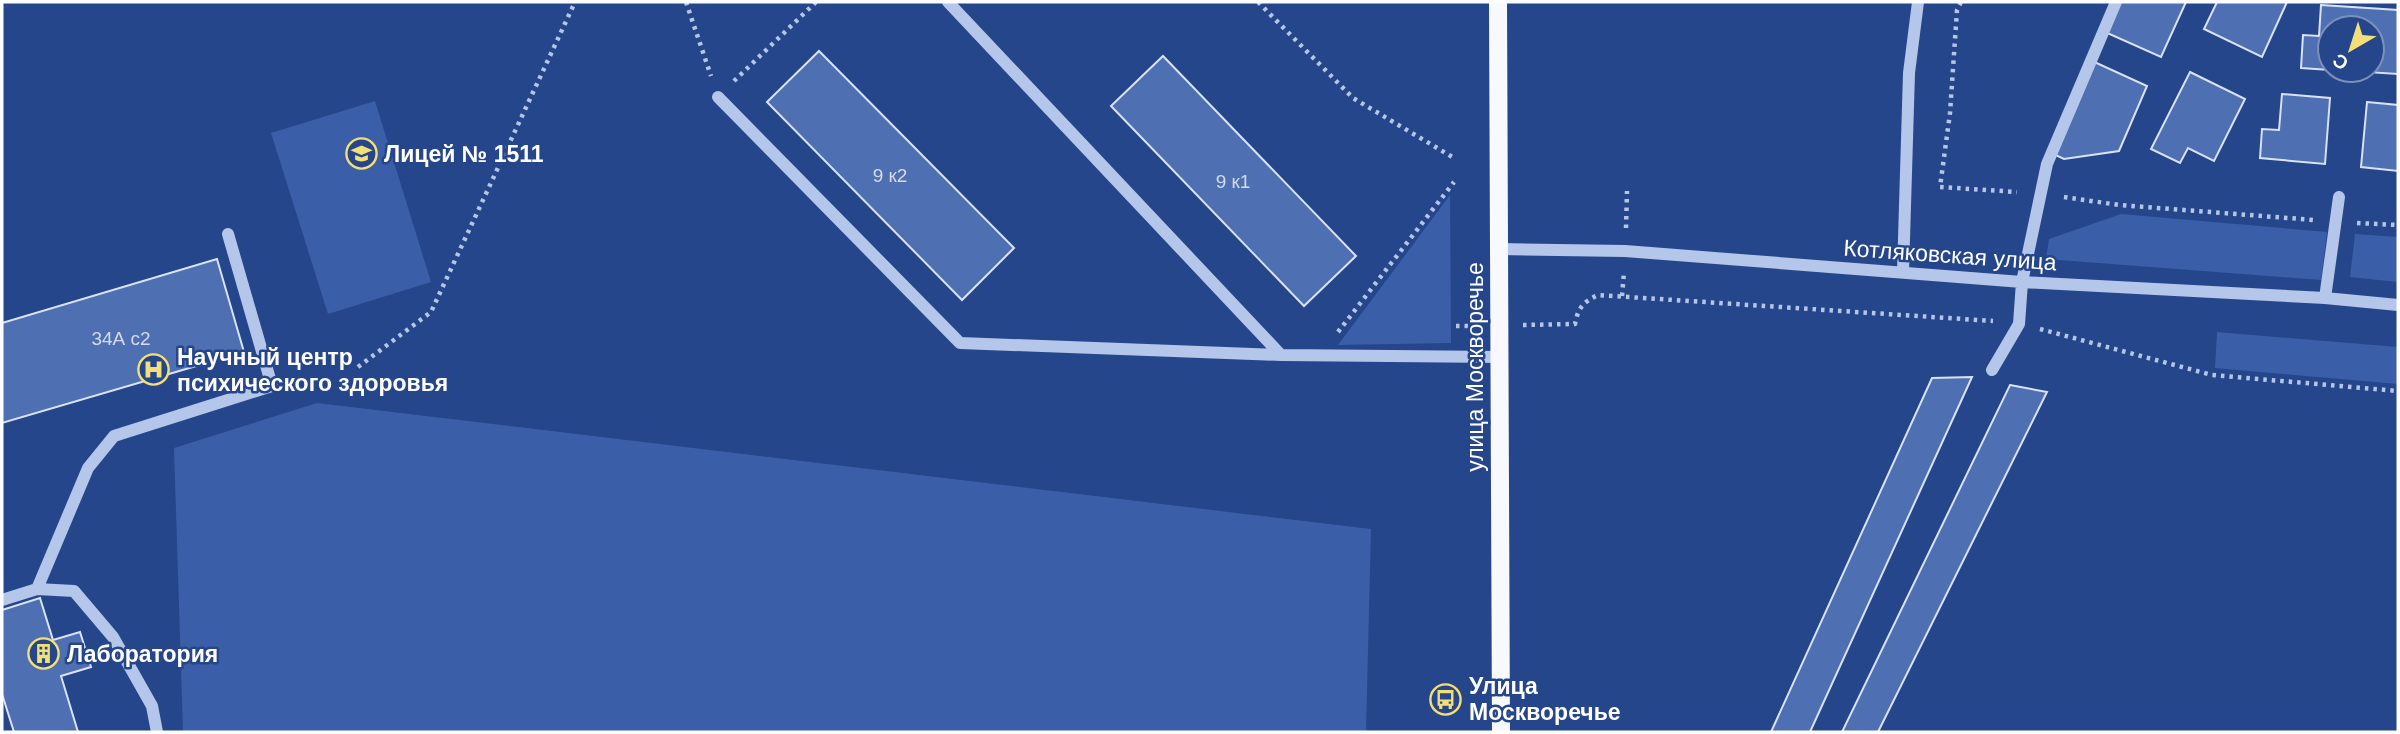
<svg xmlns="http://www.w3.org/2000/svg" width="2400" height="734" viewBox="0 0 2400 734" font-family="Helvetica,sans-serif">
	<rect width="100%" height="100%" fill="#26468b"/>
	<path fill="#3a5ea8" d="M375 101 431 282 328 314 271 133Z
		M1450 195 1451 343 1338 345Z
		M2121 214 2327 232 2321 280 2046 259 2049 239Z
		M2355 234 2398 237V282L2350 277Z
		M2217 332 2398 347V384L2215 368Z
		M317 403 1371 529 1366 732H183L174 448Z"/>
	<path fill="#4e6fb2" stroke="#d8e2f8" stroke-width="2" d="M2119 2H2186L2161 57 2105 32Z
		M2217 2H2287L2262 57 2204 29Z
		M2321 5 2398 10V74L2334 70H2372V28H2330V70L2301 68 2303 35 2319 36Z
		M819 51 1014 248 962 300 767 102Z
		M1163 56 1356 256 1304 306 1111 106Z
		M2090 60 2147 86 2119 151 2064 159 2049 152Z
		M2190 72 2245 99 2214 161 2188 148 2180 163 2151 149Z
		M2282 94 2330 98 2325 164 2260 158 2262 129 2279 130Z
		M2367 102 2398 105V171L2361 167Z
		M217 259 244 352 2 423V323Z
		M1972 377 1810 732H1771L1932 378Z
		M2010 385 2047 392 1878 732H1842Z
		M40 598 53 640 80 632 91 667 61 676 78 732H14L2 694V610Z"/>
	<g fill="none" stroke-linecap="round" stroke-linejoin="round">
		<path stroke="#b4c6ea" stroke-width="4.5" stroke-dasharray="3.5 5" stroke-linecap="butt" d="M686 2 711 76
			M1258 2 1353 98 1454 158
			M1961 2 1957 10 1950 113 1940 187 2017 192
			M734 81 816 2
			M2064 197 2119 205 2314 220
			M2357 223 2398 225
			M1626 228 1627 191
			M1622 296 1624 272
			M1523 325 1575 324C1578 308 1583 302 1598 295L1993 321
			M1456 326H1476
			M2040 329 2212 375 2398 391
			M1338 332 1454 182
			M358 367 431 312 575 2"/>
		<path stroke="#b4c6ea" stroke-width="12" d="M948 2 1281 355 1499 357
			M718 97 960 343 1281 355
			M1499 249 1625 251 2022 282 2325 298 2398 305
			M1903 272 1909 73 1918 2
			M2325 298 2339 197
			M1992 370 2019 324 2022 282 2047 164 2116 2
			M37 589 88 468 114 436 272 386 228 234
			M2 600 37 589 74 591 113 637 152 706 157 732"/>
		<path stroke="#f7f9fe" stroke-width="18" d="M1498 2 1501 732"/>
	</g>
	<defs>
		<symbol id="school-ring" viewBox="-11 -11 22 22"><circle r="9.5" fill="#26468b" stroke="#f3df78" stroke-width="1.5"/><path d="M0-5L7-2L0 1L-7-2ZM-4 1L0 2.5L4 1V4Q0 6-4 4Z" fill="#f3df78"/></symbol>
		<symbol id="hospital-ring" viewBox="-11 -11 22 22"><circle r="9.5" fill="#26468b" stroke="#f3df78" stroke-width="1.5"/><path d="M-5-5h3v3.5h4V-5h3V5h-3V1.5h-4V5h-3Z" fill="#f3df78"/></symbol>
		<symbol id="building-ring" viewBox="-11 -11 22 22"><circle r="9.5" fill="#26468b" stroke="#f3df78" stroke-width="1.5"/><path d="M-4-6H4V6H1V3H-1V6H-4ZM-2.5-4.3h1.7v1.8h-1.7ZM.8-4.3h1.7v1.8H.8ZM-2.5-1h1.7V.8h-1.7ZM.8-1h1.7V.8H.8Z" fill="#f3df78"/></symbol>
		<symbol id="bus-ring" viewBox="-11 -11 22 22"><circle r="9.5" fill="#26468b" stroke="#f3df78" stroke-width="1.5"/><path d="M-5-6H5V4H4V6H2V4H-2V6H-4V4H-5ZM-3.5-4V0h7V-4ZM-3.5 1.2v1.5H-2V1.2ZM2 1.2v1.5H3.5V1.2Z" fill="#f3df78"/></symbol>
	</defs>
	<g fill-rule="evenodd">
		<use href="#school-ring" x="344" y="136" width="35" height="35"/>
		<use href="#hospital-ring" x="136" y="352" width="35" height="35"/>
		<use href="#building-ring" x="26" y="636" width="35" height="35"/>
		<use href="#bus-ring" x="1428" y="682" width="35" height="35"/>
	</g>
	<g text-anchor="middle" stroke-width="5" stroke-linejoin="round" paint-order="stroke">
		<g font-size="19" fill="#d3dbec">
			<text x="890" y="182">9 к2</text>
			<text x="1233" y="188">9 к1</text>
			<text x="121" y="345">34А с2</text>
		</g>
		<g font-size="23" font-weight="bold" fill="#fff" stroke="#26468b" text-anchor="start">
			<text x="384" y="162">Лицей № 1511</text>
			<text x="177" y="365">Научный центр<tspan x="177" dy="26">психического здоровья</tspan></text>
			<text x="67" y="662">Лаборатория</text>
			<text x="1469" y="694">Улица<tspan x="1469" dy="26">Москворечье</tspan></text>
		</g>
		<g font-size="23" fill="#fff" stroke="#26468b">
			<text transform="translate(1950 255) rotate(4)" y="8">Котляковская улица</text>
			<text transform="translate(1475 367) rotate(-90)" y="8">улица Москворечье</text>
		</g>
	</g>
	<rect width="2400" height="734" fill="none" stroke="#ffffff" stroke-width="7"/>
	<g transform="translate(2351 49) rotate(219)"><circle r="33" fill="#26468b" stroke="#7d90b9" stroke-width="2"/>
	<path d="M0-5L12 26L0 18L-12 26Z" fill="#f3df78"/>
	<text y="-10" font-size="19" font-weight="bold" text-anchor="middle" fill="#ffffff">С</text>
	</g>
</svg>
